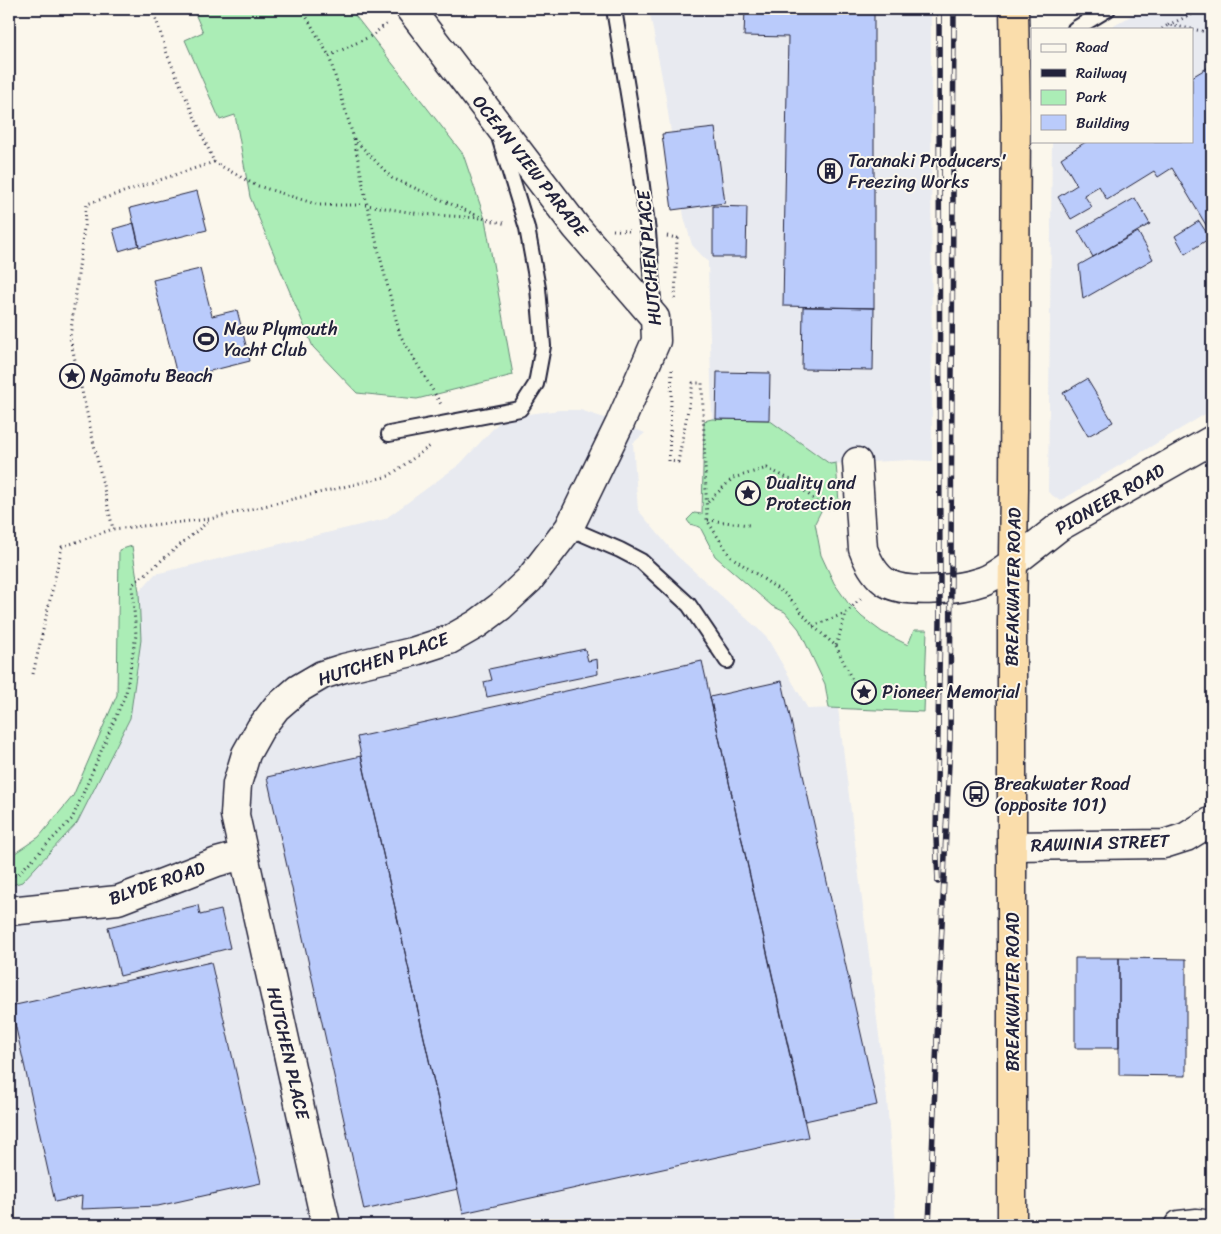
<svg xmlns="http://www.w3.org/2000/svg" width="1221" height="1234" viewBox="0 0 1221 1234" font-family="Sriracha,sans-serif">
	<rect width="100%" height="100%" fill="#fbf7ec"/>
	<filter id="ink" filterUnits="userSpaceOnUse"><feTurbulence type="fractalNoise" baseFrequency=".02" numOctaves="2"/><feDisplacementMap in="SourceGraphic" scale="10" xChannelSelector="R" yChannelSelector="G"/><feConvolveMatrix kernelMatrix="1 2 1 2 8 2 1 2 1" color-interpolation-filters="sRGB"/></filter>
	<g filter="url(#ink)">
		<path fill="#e8eaf0" d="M649 9H931L932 461 910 460 831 464 769 420 712 419 708 262 692 245 684 217 665 93Z
			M1142 9H1212V410L1060 501 1048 492 1052 141H1192V29H1109Z
			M560 410H580L620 423 645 433 633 443 638 510 676 555 766 636 808 709 838 708 887 1099 896 1225H9V886L22 882 77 823 130 718 141 640 139 592 155 574 385 519 460 464 504 417Z"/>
		<path fill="#abedb6" stroke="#668878" d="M193 9H350L463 154 485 219 513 375 417 399 357 393 313 347 250 197 235 115 220 120 185 40 203 32Z
			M712 419 769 420 830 464 836 463 839 503 823 507 815 523 821 555 834 583 848 603 862 617 882 632 908 645 914 630H927L924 712 829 708 825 684 799 629 785 612 772 606 715 556 700 527 690 524 687 520 694 513 702 514 704 421Z
			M132 546 139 592 141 640 130 718 77 823 22 882 9 886V857L39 837 73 796 117 695 119 550Z"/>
		<path fill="#bacbfb" stroke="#22223b" d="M745 9H874V308L783 306 788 37 744 36Z
			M1212 65V235L1172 168 1158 177 1154 171 1107 200 1099 186 1084 195 1092 207 1071 219 1058 197 1077 185 1061 158 1087 141H1192V77Z
			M715 128 725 203 672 210 662 134Z
			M197 191 207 230 139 247 130 208Z
			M1135 198 1150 224 1093 257 1078 231Z
			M713 206 747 207 746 257H713Z
			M1199 221 1210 238 1185 254 1175 236Z
			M134 223 139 245 119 251 113 229Z
			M1138 232 1153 259 1083 299 1079 265Z
			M200 269 212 316 237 310 250 361 178 379 153 280Z
			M803 307 874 308 873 370 802 369Z
			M717 372 770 373 769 420 716 419Z
			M1087 379 1113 422 1088 436 1063 393Z
			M585 649 588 661 597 659 598 674 487 697 484 682 492 680 489 669Z
			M702 661 808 1137 463 1213 357 737Z
			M782 681 877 1105 805 1121 710 697Z
			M361 756 458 1189 364 1210 267 777Z
			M198 905 200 915 221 910 230 948 120 976 108 927Z
			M1075 958H1119V1048H1075Z
			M1119 958 1186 959V1076L1119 1075Z
			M211 962 261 1183 158 1206 81 1209 82 1196 55 1202 11 1006Z"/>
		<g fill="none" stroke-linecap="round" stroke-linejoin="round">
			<defs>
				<path id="lane" d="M614 9 637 148 648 232 654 313
					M1075 29 1108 9
					M389 434 520 409 536 384 543 346 538 288 527 228 500 140
					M569 528 620 550 641 561 689 605 727 661"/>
				<path id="street" d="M857 462 863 549C868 562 875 576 887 583 908 595 960 589 983 581 994 577 1003 569 1013 563
					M1012 846 1164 844 1186 837 1212 821
					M9 911 118 900 217 862 243 855
					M326 1225 235 815 237 784 246 754 260 729 276 708 298 689 322 675 344 668 412 652 449 640 477 624 501 606 529 580 569 528 620 423 656 341 655 318 576 227 410 9"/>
				<path id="secondary" d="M1013 563 1059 527 1212 440
					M1179 1225 1197 1223 1212 1225"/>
				<path id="highway" d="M1012 1225V624L1014 489 1016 115 1014 9"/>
			</defs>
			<use href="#lane" stroke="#22223b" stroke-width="18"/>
			<use href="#street" stroke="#22223b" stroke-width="31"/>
			<use href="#secondary" stroke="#22223b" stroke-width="31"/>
			<use href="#highway" stroke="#22223b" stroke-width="31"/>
			<path stroke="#22223b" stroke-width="3" stroke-dasharray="1 4" stroke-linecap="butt" d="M153 9 167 54 214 162 255 185 319 205H367L420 214 481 218
				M302 9 329 56 354 139 392 178 485 219 507 224
				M1168 25 1204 9
				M1162 29 1168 25 1192 29
				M1192 29 1212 33
				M329 56 371 36 389 22
				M354 139 367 205 400 335 442 406
				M214 162 87 204 70 338 113 529 210 519 389 476 430 446
				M613 230 629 231
				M667 236 677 238 675 302
				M672 370 669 461 678 462 693 383H702L707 520 730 556 788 596 813 626 836 646 846 613
				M708 502 733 478 767 468 795 482 824 509 836 508
				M708 520 749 525
				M813 626 846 613 863 596
				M836 646 856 688
				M33 674 62 547 113 529
				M9 877 18 874 72 819 126 693 136 635 132 585 210 520"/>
			<use href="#lane" stroke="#fbf7ec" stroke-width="14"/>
			<use href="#street" stroke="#fbf7ec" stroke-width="28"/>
			<use href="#secondary" stroke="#fbf7ec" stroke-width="28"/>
			<use href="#highway" stroke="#faddab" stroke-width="28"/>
			<defs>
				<path id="rail" d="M938 882 936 837 940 622 939 9
					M929 1225 950 739 954 9"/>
			</defs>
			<use href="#rail" stroke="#22223b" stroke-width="5.5"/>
			<use href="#rail" stroke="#fbf7ec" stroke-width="4" stroke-dasharray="11" stroke-linecap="butt"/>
		</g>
	</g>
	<defs>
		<symbol id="building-ring" viewBox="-11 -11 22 22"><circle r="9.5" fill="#fbf7ec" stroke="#22223b" stroke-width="1.5"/><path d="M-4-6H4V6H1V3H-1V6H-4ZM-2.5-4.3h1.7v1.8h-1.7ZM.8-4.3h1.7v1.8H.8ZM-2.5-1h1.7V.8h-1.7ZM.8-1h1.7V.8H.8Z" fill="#22223b"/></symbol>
		<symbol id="stadium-ring" viewBox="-11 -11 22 22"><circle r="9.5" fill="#fbf7ec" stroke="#22223b" stroke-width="1.5"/><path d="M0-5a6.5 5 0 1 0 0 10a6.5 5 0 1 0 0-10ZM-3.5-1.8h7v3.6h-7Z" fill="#22223b"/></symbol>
		<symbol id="sight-ring" viewBox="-11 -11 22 22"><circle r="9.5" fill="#fbf7ec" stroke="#22223b" stroke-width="1.5"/><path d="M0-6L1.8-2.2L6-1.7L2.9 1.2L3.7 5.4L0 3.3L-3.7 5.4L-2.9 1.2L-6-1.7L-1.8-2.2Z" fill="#22223b"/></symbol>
		<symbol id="bus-ring" viewBox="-11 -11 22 22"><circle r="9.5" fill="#fbf7ec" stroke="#22223b" stroke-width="1.5"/><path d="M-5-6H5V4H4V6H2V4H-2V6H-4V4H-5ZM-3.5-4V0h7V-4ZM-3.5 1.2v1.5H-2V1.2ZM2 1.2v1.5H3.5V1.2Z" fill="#22223b"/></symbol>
	</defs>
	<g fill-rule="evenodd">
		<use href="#building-ring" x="816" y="157" width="28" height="28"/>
		<use href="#stadium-ring" x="192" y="325" width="28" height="28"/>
		<use href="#sight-ring" x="58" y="362" width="28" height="28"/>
		<use href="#sight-ring" x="734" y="479" width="28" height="28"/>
		<use href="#sight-ring" x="850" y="678" width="28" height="28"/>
		<use href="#bus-ring" x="962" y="780" width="28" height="28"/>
	</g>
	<g text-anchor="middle" stroke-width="4" stroke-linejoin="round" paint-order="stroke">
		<g font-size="18" fill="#22223b" stroke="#fbf7ec" text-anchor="start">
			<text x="848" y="167">Taranaki Producers'<tspan x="848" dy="21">Freezing Works</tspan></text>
			<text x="224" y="335">New Plymouth<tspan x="224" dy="21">Yacht Club</tspan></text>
			<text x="90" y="382">Ngāmotu Beach</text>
			<text x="766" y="489">Duality and<tspan x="766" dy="21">Protection</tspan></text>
			<text x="882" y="698">Pioneer Memorial</text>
			<text x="994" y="790">Breakwater Road<tspan x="994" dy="21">(opposite 101)</tspan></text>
		</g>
		<g font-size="18" fill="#22223b" stroke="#fbf7ec">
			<text transform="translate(530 166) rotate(52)" y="6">OCEAN VIEW PARADE</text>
			<text transform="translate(649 258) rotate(-95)" y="6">HUTCHEN PLACE</text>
			<text transform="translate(1110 499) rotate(-30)" y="6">PIONEER ROAD</text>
			<text transform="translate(1013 587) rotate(-89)" y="6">BREAKWATER ROAD</text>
			<text transform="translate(383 659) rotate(-18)" y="6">HUTCHEN PLACE</text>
			<text transform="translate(1100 843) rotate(-2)" y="6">RAWINIA STREET</text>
			<text transform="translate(157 883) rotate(-19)" y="6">BLYDE ROAD</text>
			<text transform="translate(1013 992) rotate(-90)" y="6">BREAKWATER ROAD</text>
			<text transform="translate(288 1053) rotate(77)" y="6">HUTCHEN PLACE</text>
		</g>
	</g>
	<rect width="1221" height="1234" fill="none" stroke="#fbf7ec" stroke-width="30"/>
	<rect x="15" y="15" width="1191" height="1204" fill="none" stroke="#22223b" stroke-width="2" filter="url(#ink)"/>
	<rect x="1031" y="28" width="162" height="115" fill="#fbf7ec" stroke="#a4a2a5"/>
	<rect x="1041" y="44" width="25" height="8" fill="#fbf7ec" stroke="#a4a2a5"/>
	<text x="1076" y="52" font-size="15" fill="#22223b">Road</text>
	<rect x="1041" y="69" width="25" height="8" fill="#22223b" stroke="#a4a2a5"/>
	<text x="1076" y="78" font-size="15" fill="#22223b">Railway</text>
	<rect x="1041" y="90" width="25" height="15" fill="#abedb6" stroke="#a4a2a5"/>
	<text x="1076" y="102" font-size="15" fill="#22223b">Park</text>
	<rect x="1041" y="115" width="25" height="15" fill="#bacbfb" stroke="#a4a2a5"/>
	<text x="1076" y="128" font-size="15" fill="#22223b">Building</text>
</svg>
